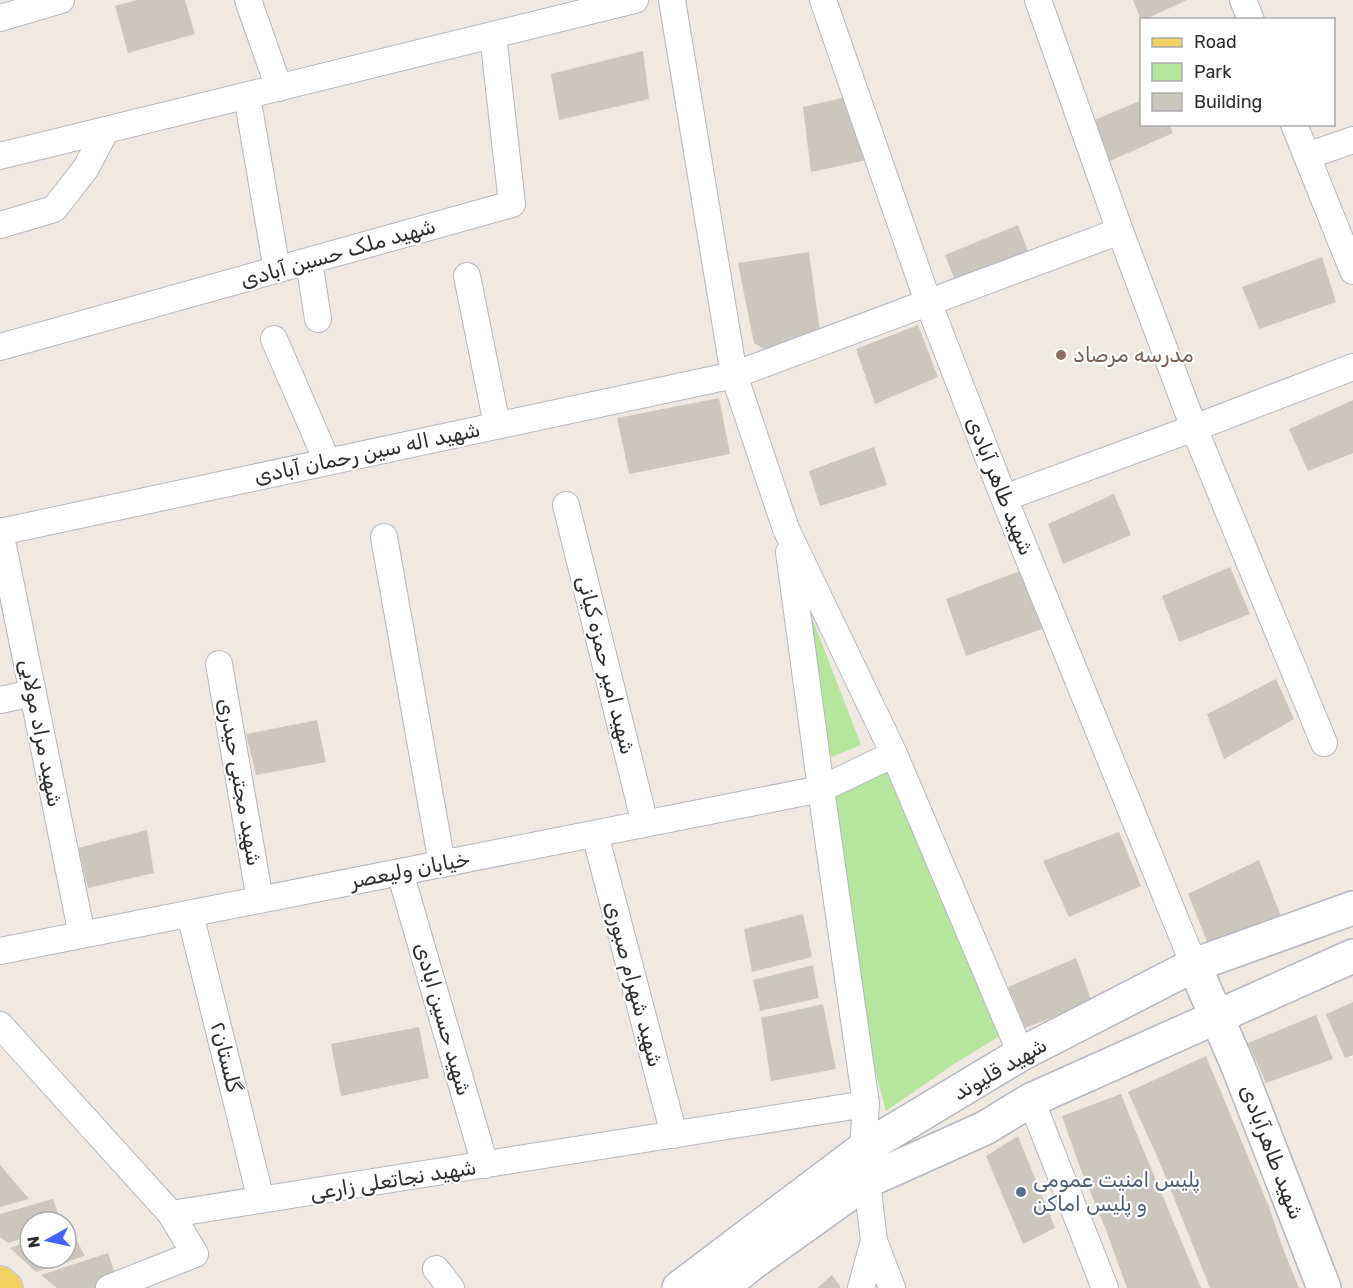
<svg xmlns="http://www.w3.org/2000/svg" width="1353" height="1288" viewBox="0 0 1353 1288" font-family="Rubik,Vazirmatn,sans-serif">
	<rect width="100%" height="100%" fill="#efe9e1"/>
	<path fill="#b6e59e" d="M804 597 861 745 831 757Z
		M891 767 1003 1034 954 1064 886 1111 870 1051 833 796Z"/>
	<path fill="#cbc7bf" d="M137 0H185L195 34 128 53 115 6Z
		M1133 0H1187L1144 20H1141Z
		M643 51 649 99 559 120 551 74Z
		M846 97 867 160 811 172 803 107Z
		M1142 100V124H1169L1173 133 1108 162 1092 121Z
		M1018 225 1035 269 961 295 945 255Z
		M809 252 820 332 769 352 754 343 738 263Z
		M1322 257 1336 302 1259 329 1242 287Z
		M918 325 938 377 875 404 856 349Z
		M719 398 730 454 629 474 617 418Z
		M1353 400V453L1308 471 1289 429Z
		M874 447 887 485 820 506 809 471Z
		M1114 494 1131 535 1063 564 1048 524Z
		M1230 567 1250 614 1179 642 1162 596Z
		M1020 571 1042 629 966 656 946 599Z
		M1276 679 1294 719 1224 759 1207 714Z
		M317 720 326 762 256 775 246 734Z
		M147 830 154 873 88 888 78 848Z
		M1119 832 1141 886 1069 917 1043 861Z
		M1259 860 1284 924 1212 954 1188 894Z
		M803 914 812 957 752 972 744 929Z
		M1076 958 1092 1002 1025 1028 1008 987Z
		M813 965 819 998 760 1011 753 980Z
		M1353 1002V1055L1345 1058 1326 1014Z
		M823 1004 836 1069 771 1081 761 1018Z
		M1316 1015 1333 1059 1266 1083 1248 1043Z
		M419 1027 429 1078 341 1096 331 1044Z
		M1206 1056 1269 1207 1282 1246 1299 1288H1210L1160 1163 1128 1092Z
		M1121 1094 1138 1137 1201 1288H1127L1106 1230 1078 1162 1062 1116Z
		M1018 1136 1055 1228 1023 1244 986 1156Z
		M0 1165 29 1199 0 1207Z
		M53 1199 60 1219 45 1222H30V1225L28 1226 30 1230V1236L8 1243 0 1237V1214Z
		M70 1227 85 1256 36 1272 10 1248 30 1241V1258H66V1229Z
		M108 1253 117 1279 94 1288H57L41 1275Z
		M832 1275 840 1286V1288H817Z"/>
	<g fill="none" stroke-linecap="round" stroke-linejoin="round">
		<defs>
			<path id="minor" d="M248 0 279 88
				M672 0 734 375 786 529 894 754 1021 1054
				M823 0 928 302 1004 498 1194 965
				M1038 0 1120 231 1194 428 1324 743
				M1243 0 1251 20
				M0 18 61 0
				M247 96 277 270
				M1294 124 1353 271
				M0 156 635 0
				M1307 156 1353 140
				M0 225 54 209 86 168 106 130
				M309 261 318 319
				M467 276 497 425
				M274 339 327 461
				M0 347 512 204 493 35
				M1004 498 1194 428 1353 367
				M566 505 645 824
				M0 531 82 935
				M0 532 734 375 1120 231
				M384 537 442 864
				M789 552 821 789 866 1104 863 1149 874 1241 861 1288
				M219 664 260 900
				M0 700 33 693
				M595 834 674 1135
				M400 872 485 1165
				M190 914 261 1200
				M0 951 821 789 894 754
				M0 1025 171 1214 195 1254 109 1288
				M1031 1100 1105 1288
				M171 1214 866 1104
				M874 1241 892 1288
				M436 1269 451 1288"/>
			<path id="tertiary" d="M1194 965 1238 1066 1324 1288"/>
			<path id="secondary" d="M679 1288 863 1149 1021 1054 1194 965 1353 908
				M722 1288 751 1264 867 1181 985 1128 1031 1100 1353 956"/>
			<path id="primary" d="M0 1283 6 1288"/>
		</defs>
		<use href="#minor" stroke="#b4b7c1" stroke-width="28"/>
		<use href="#tertiary" stroke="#b4b7c1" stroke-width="36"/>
		<use href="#secondary" stroke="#b4b7c1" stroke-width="36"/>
		<use href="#primary" stroke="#c9c9c9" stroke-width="36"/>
		<use href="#minor" stroke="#fff" stroke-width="26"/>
		<use href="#tertiary" stroke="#fff" stroke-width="33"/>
		<use href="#secondary" stroke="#fff" stroke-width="33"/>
		<use href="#primary" stroke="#f2d163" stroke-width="33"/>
	</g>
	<circle fill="#8d6e63" stroke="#fff" stroke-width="2" cx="1061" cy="355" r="6"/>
	<circle fill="#5c6f8a" stroke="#fff" stroke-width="2" cx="1021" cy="1192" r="6"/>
	<g text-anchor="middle" stroke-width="4.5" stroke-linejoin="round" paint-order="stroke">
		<g font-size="21" fill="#2e2e2e" stroke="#fff">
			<text transform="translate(338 253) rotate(-16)" y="7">شهید ملک حسین آبادی</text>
			<text transform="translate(367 453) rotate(-12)" y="7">شهید اله سین رحمان آبادی</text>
			<text transform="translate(1000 486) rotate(68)" y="7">شهید طاهر آبادی</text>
			<text transform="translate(606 665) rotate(76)" y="7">شهید امیر حمزه کیانی</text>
			<text transform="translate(41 733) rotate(79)" y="7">شهید مراد مولایی</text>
			<text transform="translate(240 782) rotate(80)" y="7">شهید مجتبی حیدری</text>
			<text transform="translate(410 870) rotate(-11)" y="7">خیابان ولیعصر</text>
			<text transform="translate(634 984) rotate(75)" y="7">شهید شهرام صبوری</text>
			<text transform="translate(443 1019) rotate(74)" y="7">شهید حسین ابادی</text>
			<text transform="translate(226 1057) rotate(76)" y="7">گلستان۲</text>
			<text transform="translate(1000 1069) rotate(-30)" y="7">شهید قلیوند</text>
			<text transform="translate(1272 1152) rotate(69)" y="7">شهید طاهرآبادی</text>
			<text transform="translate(393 1180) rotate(-9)" y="7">شهید نجاتعلی زارعی</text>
		</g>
		<g font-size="21" fill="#785e54" stroke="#fff" text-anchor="start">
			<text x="1073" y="362">مدرسه مرصاد</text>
		</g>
		<g font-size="21" fill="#4e5e75" stroke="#fff" text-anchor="start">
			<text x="1033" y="1187">پلیس امنیت عمومی<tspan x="1033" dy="24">و پلیس اماکن</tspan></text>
		</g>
	</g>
	<rect x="1140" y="18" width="195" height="108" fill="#ffffff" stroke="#ababab" stroke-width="1.5"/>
	<rect x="1152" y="38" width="30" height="9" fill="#f2d163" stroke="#ababab" stroke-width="1.5"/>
	<text x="1194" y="48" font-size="18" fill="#2e2e2e">Road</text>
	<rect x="1152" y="63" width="30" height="18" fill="#b6e59e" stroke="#ababab" stroke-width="1.5"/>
	<text x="1194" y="78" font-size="18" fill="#2e2e2e">Park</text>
	<rect x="1152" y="93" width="30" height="18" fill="#cbc7bf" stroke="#ababab" stroke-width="1.5"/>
	<text x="1194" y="108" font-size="18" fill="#2e2e2e">Building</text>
	<g transform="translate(48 1240) rotate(262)"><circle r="28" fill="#ffffff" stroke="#ababab" stroke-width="1.5"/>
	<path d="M0-4.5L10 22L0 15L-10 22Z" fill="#4264fb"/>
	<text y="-9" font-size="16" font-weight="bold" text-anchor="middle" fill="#2e2e2e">N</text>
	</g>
</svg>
